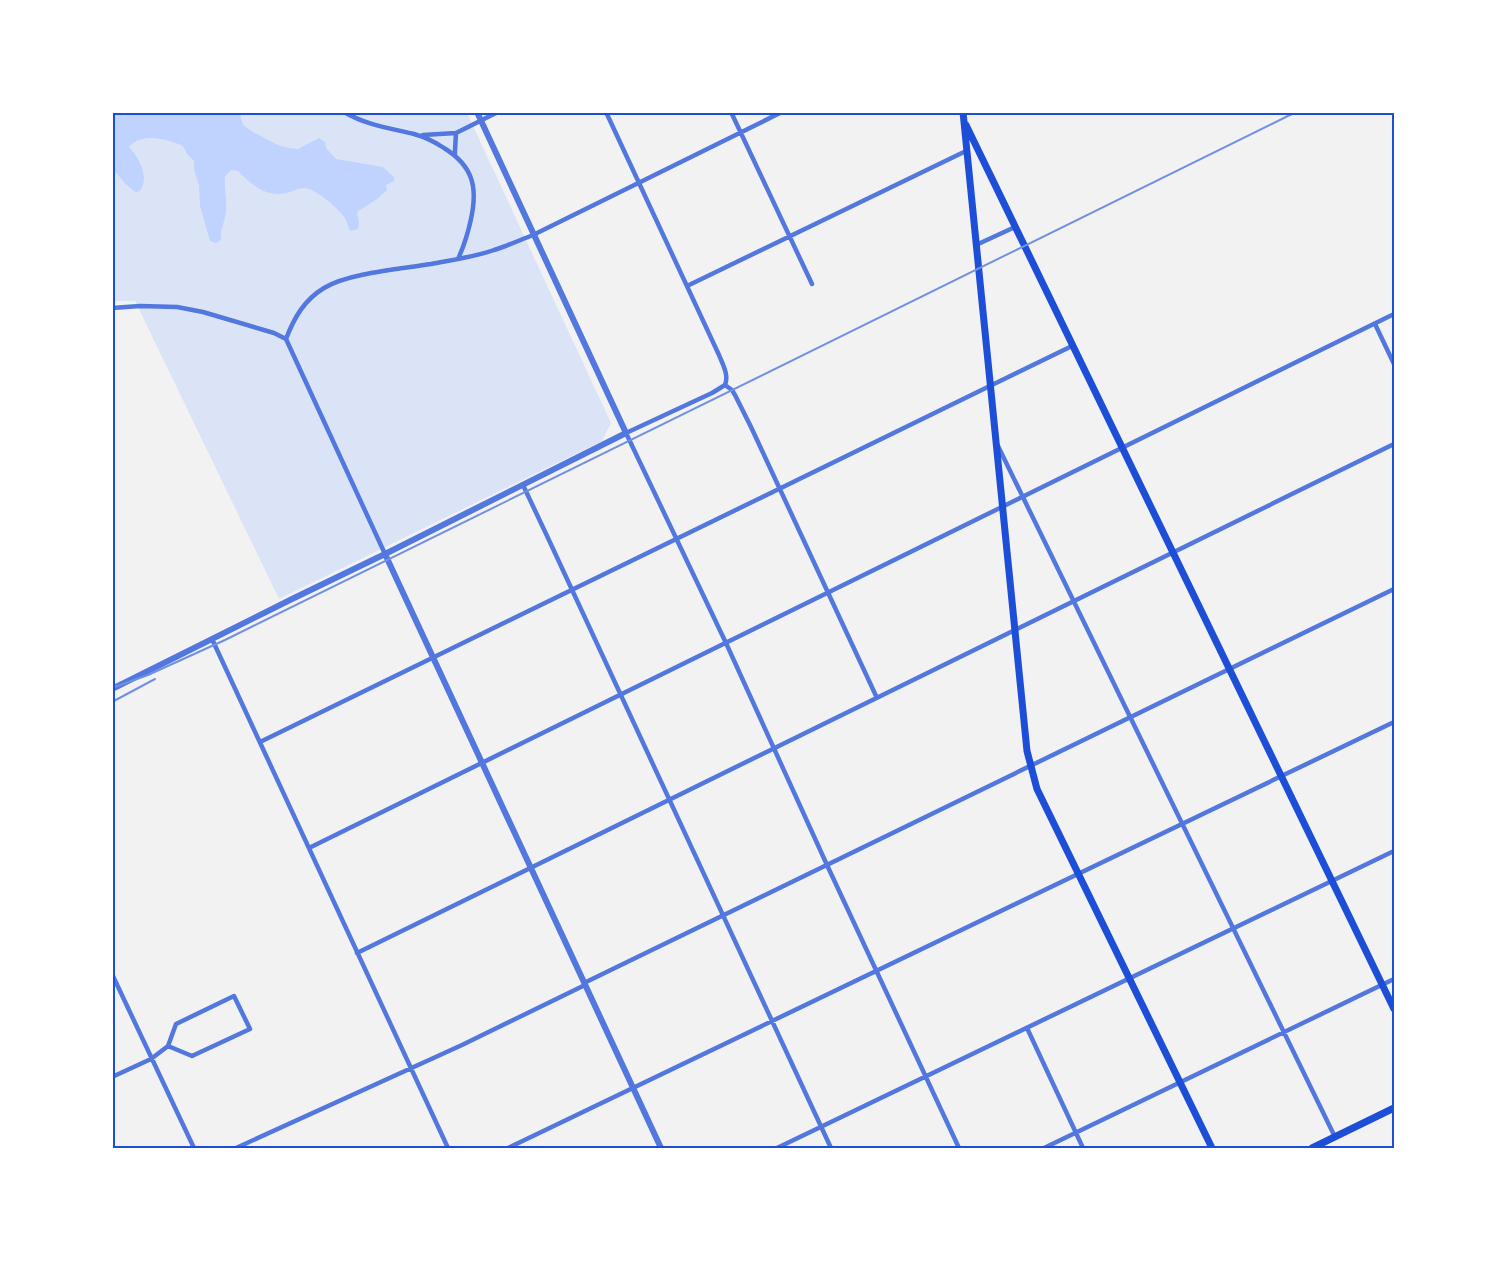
<svg xmlns="http://www.w3.org/2000/svg" width="1507" height="1261" viewBox="0 0 1507 1261" font-family="Figtree,sans-serif">
	<rect width="100%" height="100%" fill="#f2f2f2"/>
	<path fill="#dbe4f7" d="M112 113H467L611 423 602 441 279 599 135 301H113Z"/>
	<path fill="#bfd3fe" d="M239 112 243 125 253 132 278 145 289 148 298 149 319 138 325 142 326 148 336 159 383 167 394 177V181L386 185 387 190 377 199 357 212 359 223 358 229 350 231C348 227 347 222 345 218 339 209 315 188 304 188 297 188 293 192 286 193 266 198 251 184 238 171L231 170 225 176C224 188 227 200 226 211 225 222 220 228 221 240L216 243 210 241 200 206 199 185 194 170V161L187 154 183 146C167 139 142 132 129 147 139 158 150 176 140 191L136 192C128 187 121 180 116 172L113 174V113Z"/>
	<g fill="none" stroke-linecap="round" stroke-linejoin="round">
		<path stroke="#5277de" stroke-width="4.5" d="M344 112C366 125 389 128 414 134 425 137 435 142 444 148 473 166 478 187 471 219 468 233 464 246 458 259
			M606 112 719 355C723 365 729 375 725 385
			M731 112 812 284
			M423 135 456 133 498 112
			M455 156V150L456 133
			M976 245 1015 227
			M687 286 966 151
			M112 308 140 306 177 307 203 312 274 333 286 339 385 554
			M1375 324 1394 364
			M286 339C294 318 304 300 324 288 348 273 401 269 431 264 452 260 474 257 494 250 507 246 520 240 533 235L782 112
			M725 385 712 393 626 433 726 643 827 865 959 1148
			M725 385 732 390 735 395 751 427 877 698
			M998 446 1335 1137
			M523 485 548 538 831 1148
			M212 639 448 1148
			M260 742 1072 346
			M309 848 1394 314
			M357 953 1394 444
			M112 974 194 1148
			M584 983 1394 589
			M1027 1028 1083 1148
			M112 1077 151 1059 168 1046 176 1024 234 996 250 1029 192 1056 168 1046
			M236 1148 462 1045 585 985
			M508 1148 1394 722
			M777 1148 1394 851
			M1044 1148 1394 979"/>
		<path stroke="#5277de" stroke-width="6" d="M385 554 661 1148
			M112 689 292 599 385 554 626 433 477 112"/>
		<path stroke="#1d4ed8" stroke-width="7" d="M963 112 1027 751 1037 789 1212 1148
			M966 125 1394 1009
			M1312 1148 1394 1108"/>
		<path stroke="#7290e2" stroke-width="2" d="M112 688 148 675 225 640 1296 112
			M112 702 155 679"/>
	</g>
	<rect width="1507" height="1261" fill="none" stroke="#ffffff" stroke-width="228"/>
	<rect x="114" y="114" width="1279" height="1033" fill="none" stroke="#1d4ed8" stroke-width="2"/>
</svg>
